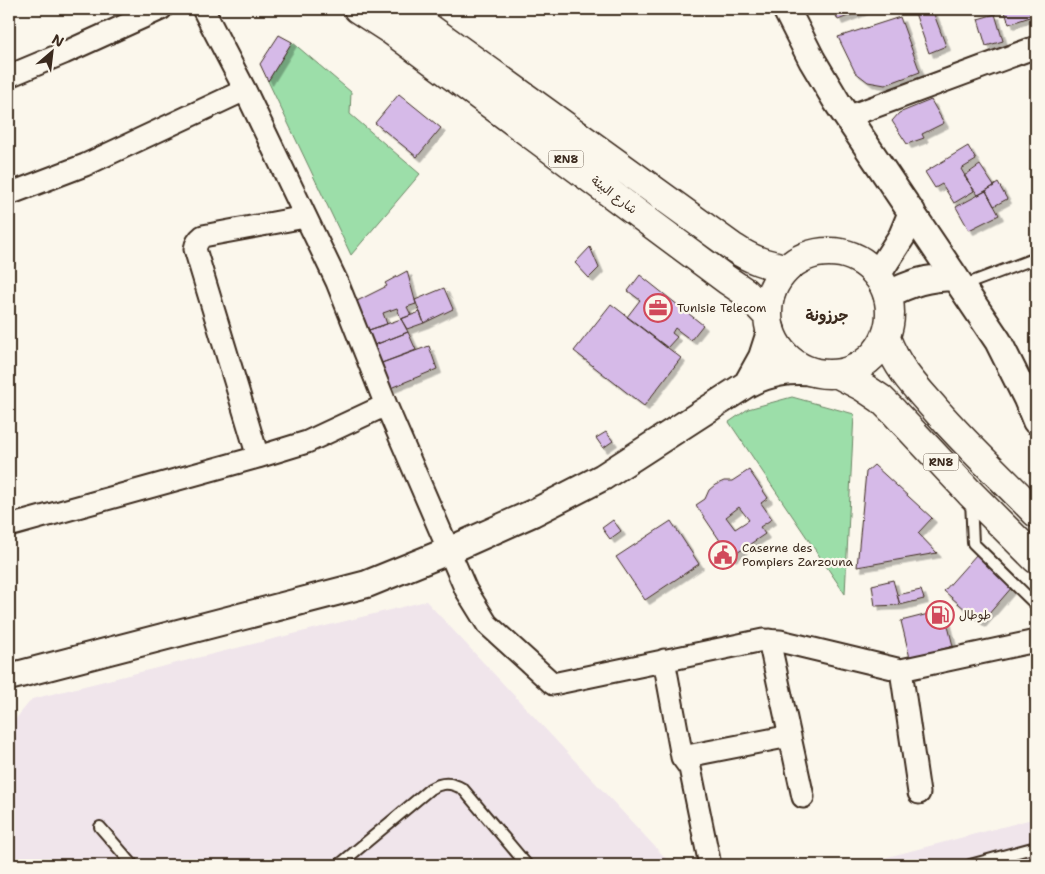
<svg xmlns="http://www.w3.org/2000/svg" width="1045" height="874" viewBox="0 0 1045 874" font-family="'Shantell Sans','Playpen Sans Arabic',sans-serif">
	<defs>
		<filter id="shadow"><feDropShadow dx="4.5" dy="4.5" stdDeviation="0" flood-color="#0004"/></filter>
	</defs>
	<rect width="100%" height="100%" fill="#fbf7ec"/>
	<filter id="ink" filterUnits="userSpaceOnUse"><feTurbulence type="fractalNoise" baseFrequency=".02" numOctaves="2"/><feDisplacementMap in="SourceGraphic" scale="10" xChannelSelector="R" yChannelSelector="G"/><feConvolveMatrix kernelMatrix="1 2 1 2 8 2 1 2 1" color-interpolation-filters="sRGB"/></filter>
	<g filter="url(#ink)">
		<path fill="#f0e5eb" d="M426 601 672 865H9V791L16 789 9 756V727L32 699Z
			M1036 818V865H857Z"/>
		<path fill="#9cdea9" stroke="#6c8464" d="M292 42 351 92 350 114 420 174 351 255 268 81Z
			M792 397 854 414 845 594 729 422 748 409Z"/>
		<path fill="#d6bae8" stroke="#3b2a1e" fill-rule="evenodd" filter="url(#shadow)" d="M833 9H866L838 20Z
			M925 9H932L946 46 929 53 915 13Z
			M1004 9H1036V15L1009 24Z
			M995 14 1003 41 986 46 978 19Z
			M900 17 920 72 885 85 868 82 855 72 838 37Z
			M279 35 292 42 268 81 260 64Z
			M399 94 441 128 417 157 375 123Z
			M931 100 944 123 922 134 924 138 907 144 892 121 899 113Z
			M968 146 976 160 961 169 974 191 954 203 942 184 935 188 925 172Z
			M980 165 994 186 978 195 964 176Z
			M998 183 1007 199 994 206 986 191Z
			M986 191 999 215 969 230 956 207Z
			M590 247 599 268 589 278 575 263Z
			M407 271 416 304 407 307 411 315 401 319 397 308 383 313 387 324 366 331 355 302 387 286 385 283Z
			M640 275 703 325 691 340 675 328 672 333 677 337 667 348 627 317 640 300 628 291Z
			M444 288 453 309 424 323 415 300Z
			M611 304 681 358 644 406 574 351Z
			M420 312 424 323 407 329 401 319Z
			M401 319 408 332 372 346 366 331Z
			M408 332 416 350 379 364 372 346Z
			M429 346 437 369 388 389 379 364Z
			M606 432 613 441 603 448 596 438Z
			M874 465 932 518 918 533 937 553 857 567 866 472Z
			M749 470 768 498 761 503 772 519 760 527 765 534 731 557 696 505 705 499 709 490 715 485 724 481H732ZM739 507 749 520 735 529 726 517Z
			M613 520 621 531 610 539 602 528Z
			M671 521 699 564 645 600 616 557Z
			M977 554 1013 586 981 623 944 591Z
			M893 580 900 605 875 606 872 585Z
			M921 590 924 599 900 605 897 595Z
			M944 610 953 646 910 658 901 621Z
			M1036 695V725L1030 698Z"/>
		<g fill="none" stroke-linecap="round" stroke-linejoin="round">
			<defs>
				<path id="service" d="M962 286 1036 258
					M971 501 973 543 1033 602 1036 601
					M100 827 133 865
					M339 865 430 789C442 782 451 782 463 789L527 865
					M970 865 1036 847"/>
				<path id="minor" d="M203 9 245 90 337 282 386 405 466 590 487 624 553 684 763 640 780 641 901 670 1036 641
					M9 76 64 53 161 9
					M847 117 1036 47
					M9 194 85 165 245 90
					M258 457 195 249C196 243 198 240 203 236L305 217
					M9 526 258 457 307 442 386 405
					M769 640 803 797
					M664 660 682 757 690 768 710 865
					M901 670 919 793
					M682 757 790 736"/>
				<path id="tertiary" d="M786 9 812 60 837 102 998 341 1027 399 1036 421
					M877 275 902 236 912 212
					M887 295C913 282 926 278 955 277
					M747 384 762 357 771 329
					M9 677 367 584 448 551 533 513 603 477 747 384C769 373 789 369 814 372"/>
				<path id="primary" d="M358 9 392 31 727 280 745 292 768 316
					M403 9 734 248C752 260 765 264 786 268
					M768 313a61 61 0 1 1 122 0a61 61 0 1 1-122 0Z
					M886 338C898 369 913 384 935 409 967 446 1002 478 1036 513
					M838 374 863 387 881 399 894 412 970 493 1036 559"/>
			</defs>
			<use href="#service" stroke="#3b2a1e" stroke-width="14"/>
			<use href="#minor" stroke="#3b2a1e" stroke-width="25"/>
			<use href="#tertiary" stroke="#3b2a1e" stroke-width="30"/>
			<use href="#primary" stroke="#3b2a1e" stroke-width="31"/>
			<use href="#service" stroke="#fbf7ec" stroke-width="10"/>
			<use href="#minor" stroke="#fbf7ec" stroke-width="21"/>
			<use href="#tertiary" stroke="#fbf7ec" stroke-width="26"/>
			<use href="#primary" stroke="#fbf7ec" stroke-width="28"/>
		</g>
	</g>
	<defs>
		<symbol id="office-ring" viewBox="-11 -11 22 22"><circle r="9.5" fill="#fbf7ec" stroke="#d1495b" stroke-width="1.5"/><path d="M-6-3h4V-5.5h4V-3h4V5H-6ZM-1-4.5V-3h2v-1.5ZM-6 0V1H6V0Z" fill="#d1495b"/></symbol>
		<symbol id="civic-ring" viewBox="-11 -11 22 22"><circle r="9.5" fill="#fbf7ec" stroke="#d1495b" stroke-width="1.5"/><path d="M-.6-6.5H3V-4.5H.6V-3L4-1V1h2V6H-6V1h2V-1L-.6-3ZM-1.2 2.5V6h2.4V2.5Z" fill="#d1495b"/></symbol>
		<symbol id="fuel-ring" viewBox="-11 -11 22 22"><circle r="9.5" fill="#fbf7ec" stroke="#d1495b" stroke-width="1.5"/><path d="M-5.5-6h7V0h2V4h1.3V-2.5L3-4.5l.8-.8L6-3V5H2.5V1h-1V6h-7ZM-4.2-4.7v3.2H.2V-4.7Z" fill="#d1495b"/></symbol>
	</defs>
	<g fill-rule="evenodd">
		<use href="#office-ring" x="642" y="292" width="32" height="32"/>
		<use href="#civic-ring" x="707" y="539" width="32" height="32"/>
		<use href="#fuel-ring" x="924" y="599" width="32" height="32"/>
	</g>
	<g text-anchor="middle" stroke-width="4.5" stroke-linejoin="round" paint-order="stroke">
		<g fill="#fbf7ec" stroke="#75685c" stroke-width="1">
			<rect x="548.5" y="150.5" width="35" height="17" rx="4"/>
			<rect x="923.5" y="453.5" width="35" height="17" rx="4"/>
		</g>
		<g font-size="11" font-weight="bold" fill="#3b2a1e">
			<text x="566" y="163">RN8</text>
			<text x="941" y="466">RN8</text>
		</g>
		<g font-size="12" fill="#3b2a1e" stroke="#fbf7ec">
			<text transform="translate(614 195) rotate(37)" y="4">شارع البيئة</text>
		</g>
		<g font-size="12" fill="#3b2a1e" stroke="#fbf7ec" text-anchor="start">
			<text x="677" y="312">Tunisie Telecom</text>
			<text x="742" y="552">Caserne des<tspan x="742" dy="14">Pompiers Zarzouna</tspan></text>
			<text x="959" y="619">طوطال</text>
		</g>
		<g font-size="15" font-weight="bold" fill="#3b2a1e" stroke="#fbf7ec">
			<text x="827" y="321">جرزونة</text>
		</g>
	</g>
	<rect width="1045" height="874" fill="none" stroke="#fbf7ec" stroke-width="30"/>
	<rect x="15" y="15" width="1015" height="844" fill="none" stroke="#3b2a1e" stroke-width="2" filter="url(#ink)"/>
	<g transform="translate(52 52) rotate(28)" stroke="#fbf7ec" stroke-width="4" paint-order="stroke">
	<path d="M0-4L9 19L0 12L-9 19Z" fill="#3b2a1e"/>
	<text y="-8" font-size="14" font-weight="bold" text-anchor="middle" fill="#3b2a1e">N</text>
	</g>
</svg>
